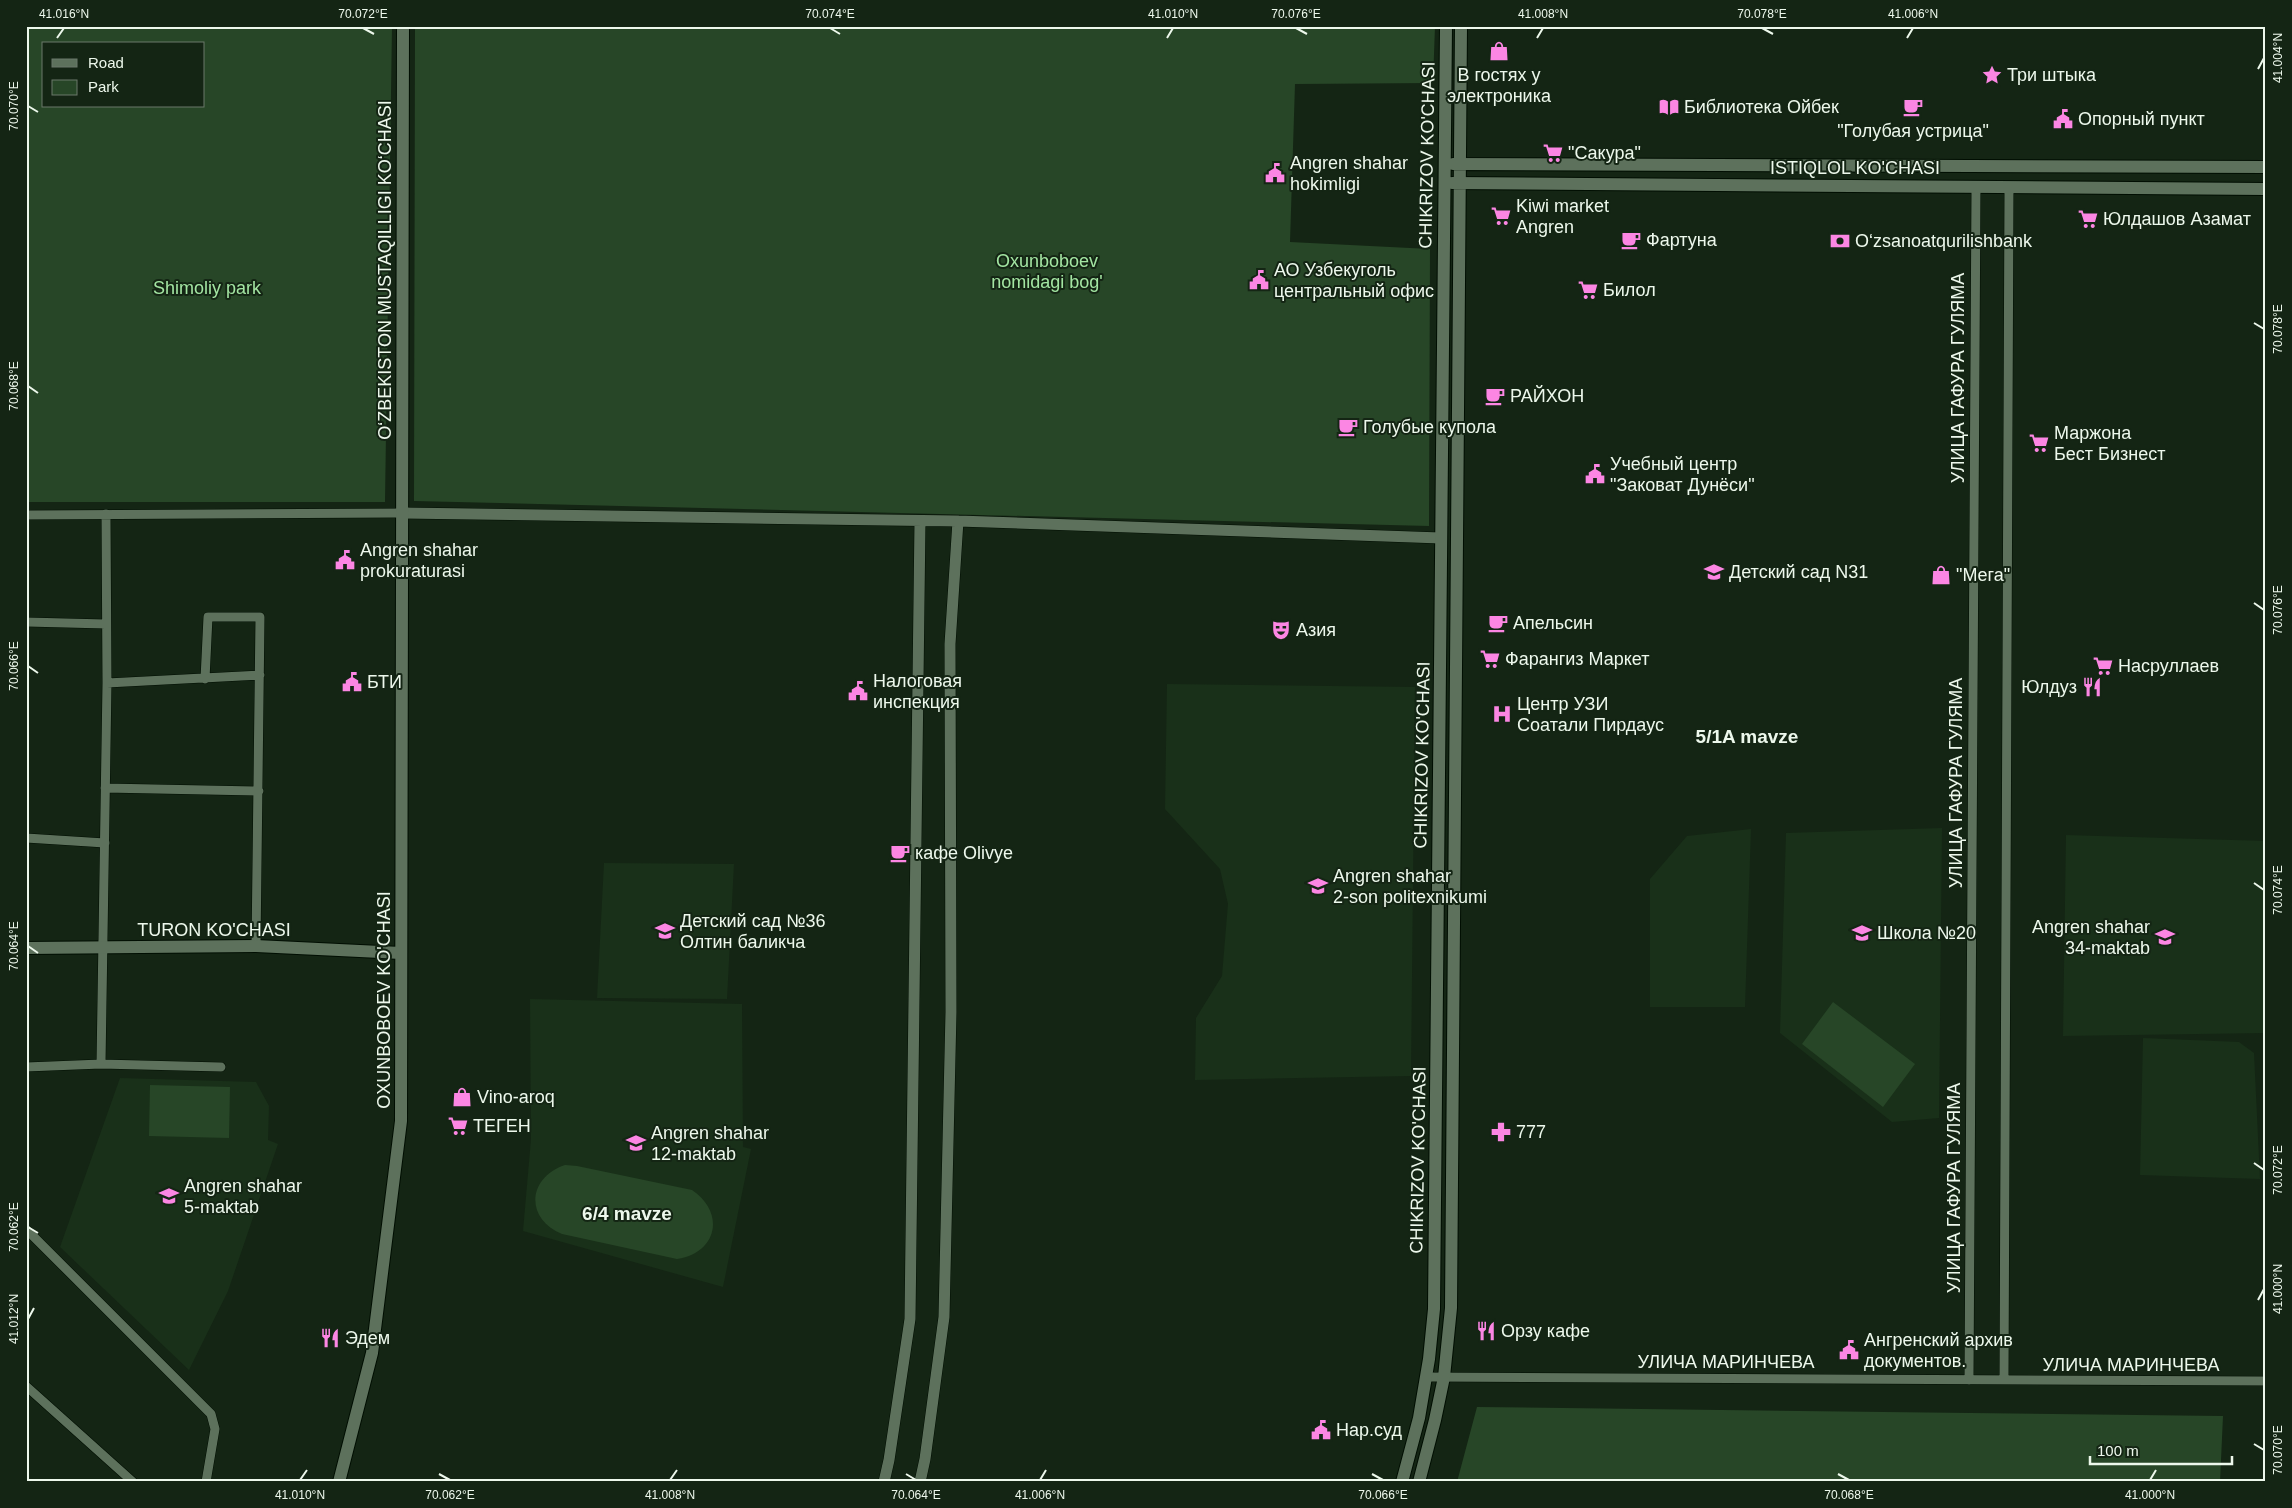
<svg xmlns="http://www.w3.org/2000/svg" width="2292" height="1508" viewBox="0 0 2292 1508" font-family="Arial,sans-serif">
	<rect width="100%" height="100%" fill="#142514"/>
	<path fill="#193019" d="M1167 684 1415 687 1411 1076 1195 1080 1196 1018 1222 976 1228 904 1220 869 1165 809Z
		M1942 828 1939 1118 1892 1122 1780 1033 1786 833Z
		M1751 829 1745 1007H1650V879L1687 836Z
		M2066 835 2266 841V1033L2063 1036Z
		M604 863 734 864 727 999 597 998Z
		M530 999 742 1004 743 1147 751 1149 723 1287 523 1231 531 1139Z
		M2143 1038 2239 1042 2254 1053 2260 1179 2140 1175Z
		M120 1078 256 1082 269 1106 268 1140 278 1144 228 1291 189 1370 60 1247Z"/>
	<path fill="#274627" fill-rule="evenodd" d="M26 26H392L385 502H26ZM44 44H204V106H44Z
		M415 26H1435L1433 83 1295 84 1290 242 1430 249 1429 526 414 501Z
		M1833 1002 1915 1064 1883 1107 1802 1044Z
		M150 1085 230 1087 229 1138 149 1136Z
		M565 1165 577 1166 692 1190C726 1213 717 1253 677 1259L562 1234C525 1219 527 1178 565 1165Z
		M1477 1407 2223 1416 2220 1482H1457Z"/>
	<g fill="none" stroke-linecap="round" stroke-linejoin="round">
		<defs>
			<path id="minor" d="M26 515 402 513
				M26 622 106 624
				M205 679 208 617H260L256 946
				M107 683 260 675
				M105 788 259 791
				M26 838 105 843
				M101 1064 107 683 106 514
				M26 1067 101 1064 221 1067
				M26 1229 211 1414 215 1429 206 1482
				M1426 1377 2266 1381
				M1969 1380 1976 187
				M2004 1380 2009 187
				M26 1386 133 1482"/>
			<path id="tertiary" d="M402 513 958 521 1441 538
				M884 1482 889 1460 910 1319 920 521
				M920 1482 925 1459 944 1317 951 1012 950 644 958 521"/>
			<path id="secondary" d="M1453 164 2266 167
				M1452 183 2266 189
				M26 948 256 946 401 953
				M339 1482 372 1353 401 1121 403 26
				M1402 1482 1419 1418 1429 1359 1434 1309 1446 26
				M1419 1482 1435 1420 1444 1377 1451 1308 1461 26"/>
		</defs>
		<use href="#minor" stroke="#010e02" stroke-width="10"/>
		<use href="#tertiary" stroke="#010e02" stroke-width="12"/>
		<use href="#secondary" stroke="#010e02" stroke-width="14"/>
		<use href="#minor" stroke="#5d715c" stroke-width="9"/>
		<use href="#tertiary" stroke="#5d715c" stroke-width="11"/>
		<use href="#secondary" stroke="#5d715c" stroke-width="12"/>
	</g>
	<path fill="none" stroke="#edf8ec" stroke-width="2" d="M363 28 374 34M830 28 840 34M1296 28 1307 34M1762 28 1773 34M57 38 64 28M1167 38 1173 28M1537 38 1543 28M1907 38 1913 28M2258 69 2264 58M28 106 38 112M2254 323 2264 329M28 386 38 393M2254 603 2264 610M28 666 38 673M2254 883 2264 890M28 946 38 953M2254 1163 2264 1170M28 1227 38 1233M2258 1300 2264 1289M28 1319 34 1308M2254 1444 2264 1450M439 1474 450 1480M906 1474 916 1480M1372 1474 1383 1480M1838 1474 1849 1480M300 1480 307 1470M670 1480 677 1470M1040 1480 1046 1470M2150 1480 2156 1470"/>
	<defs>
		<symbol id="shop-bare" viewBox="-9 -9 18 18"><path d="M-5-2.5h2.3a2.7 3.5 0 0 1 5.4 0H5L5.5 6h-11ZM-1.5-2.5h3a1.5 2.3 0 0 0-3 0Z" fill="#fc86e3" stroke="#142514" stroke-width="2.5" paint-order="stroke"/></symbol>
		<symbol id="sight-bare" viewBox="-9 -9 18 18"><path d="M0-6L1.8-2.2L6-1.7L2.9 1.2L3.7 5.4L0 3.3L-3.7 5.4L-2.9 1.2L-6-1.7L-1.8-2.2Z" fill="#fc86e3" stroke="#142514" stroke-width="2.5" paint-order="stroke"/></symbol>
		<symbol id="library-bare" viewBox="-9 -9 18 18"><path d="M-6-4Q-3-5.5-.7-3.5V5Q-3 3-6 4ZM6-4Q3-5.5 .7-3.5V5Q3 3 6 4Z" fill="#fc86e3" stroke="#142514" stroke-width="2.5" paint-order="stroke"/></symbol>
		<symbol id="cafe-bare" viewBox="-9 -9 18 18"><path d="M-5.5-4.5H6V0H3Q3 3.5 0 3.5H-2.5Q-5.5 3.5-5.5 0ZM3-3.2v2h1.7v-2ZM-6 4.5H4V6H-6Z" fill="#fc86e3" stroke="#142514" stroke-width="2.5" paint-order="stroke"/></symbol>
		<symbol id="civic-bare" viewBox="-9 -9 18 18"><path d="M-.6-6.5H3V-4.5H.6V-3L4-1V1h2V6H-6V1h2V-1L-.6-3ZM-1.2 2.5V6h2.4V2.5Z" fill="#fc86e3" stroke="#142514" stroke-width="2.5" paint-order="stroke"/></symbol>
		<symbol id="supermarket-bare" viewBox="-9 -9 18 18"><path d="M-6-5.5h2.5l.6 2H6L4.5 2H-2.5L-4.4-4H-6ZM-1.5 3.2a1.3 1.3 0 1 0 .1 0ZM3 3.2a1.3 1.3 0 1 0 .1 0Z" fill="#fc86e3" stroke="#142514" stroke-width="2.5" paint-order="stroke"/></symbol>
		<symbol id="bank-bare" viewBox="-9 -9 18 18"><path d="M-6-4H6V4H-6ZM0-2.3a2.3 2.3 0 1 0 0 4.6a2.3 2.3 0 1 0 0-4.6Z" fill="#fc86e3" stroke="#142514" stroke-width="2.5" paint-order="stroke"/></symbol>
		<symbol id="school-bare" viewBox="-9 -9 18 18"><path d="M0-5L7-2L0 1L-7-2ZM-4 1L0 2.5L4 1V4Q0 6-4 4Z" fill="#fc86e3" stroke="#142514" stroke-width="2.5" paint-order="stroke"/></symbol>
		<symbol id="theatre-bare" viewBox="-9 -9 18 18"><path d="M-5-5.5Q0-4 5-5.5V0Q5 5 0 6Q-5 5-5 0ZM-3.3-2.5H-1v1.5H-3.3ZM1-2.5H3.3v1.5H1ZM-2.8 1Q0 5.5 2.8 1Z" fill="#fc86e3" stroke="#142514" stroke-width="2.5" paint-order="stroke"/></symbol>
		<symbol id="restaurant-bare" viewBox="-9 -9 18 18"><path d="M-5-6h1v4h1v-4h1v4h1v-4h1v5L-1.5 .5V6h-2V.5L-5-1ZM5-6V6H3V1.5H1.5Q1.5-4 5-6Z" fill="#fc86e3" stroke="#142514" stroke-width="2.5" paint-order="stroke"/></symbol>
		<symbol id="hospital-bare" viewBox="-9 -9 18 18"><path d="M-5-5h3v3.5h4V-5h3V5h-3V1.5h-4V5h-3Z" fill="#fc86e3" stroke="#142514" stroke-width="2.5" paint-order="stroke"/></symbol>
		<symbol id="university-bare" viewBox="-9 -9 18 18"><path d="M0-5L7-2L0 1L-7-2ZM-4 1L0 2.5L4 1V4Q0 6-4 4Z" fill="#fc86e3" stroke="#142514" stroke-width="2.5" paint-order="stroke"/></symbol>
		<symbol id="pharmacy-bare" viewBox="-9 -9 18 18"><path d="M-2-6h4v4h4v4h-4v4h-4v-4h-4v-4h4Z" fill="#fc86e3" stroke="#142514" stroke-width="2.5" paint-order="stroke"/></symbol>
	</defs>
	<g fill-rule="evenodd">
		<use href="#shop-bare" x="1485" y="37" width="28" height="28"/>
		<use href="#sight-bare" x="1978" y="61" width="28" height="28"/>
		<use href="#library-bare" x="1655" y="93" width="28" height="28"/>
		<use href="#cafe-bare" x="1899" y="93" width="28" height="28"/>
		<use href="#civic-bare" x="2049" y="105" width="28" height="28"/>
		<use href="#supermarket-bare" x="1539" y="139" width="28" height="28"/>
		<use href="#civic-bare" x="1261" y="159" width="28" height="28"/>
		<use href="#supermarket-bare" x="1487" y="202" width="28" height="28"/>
		<use href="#supermarket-bare" x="2074" y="205" width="28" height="28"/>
		<use href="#cafe-bare" x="1617" y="226" width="28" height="28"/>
		<use href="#bank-bare" x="1826" y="227" width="28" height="28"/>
		<use href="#civic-bare" x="1245" y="266" width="28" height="28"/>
		<use href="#supermarket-bare" x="1574" y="276" width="28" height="28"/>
		<use href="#cafe-bare" x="1481" y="382" width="28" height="28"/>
		<use href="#cafe-bare" x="1334" y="413" width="28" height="28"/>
		<use href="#supermarket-bare" x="2025" y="429" width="28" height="28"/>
		<use href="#civic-bare" x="1581" y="460" width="28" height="28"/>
		<use href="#civic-bare" x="331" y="546" width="28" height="28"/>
		<use href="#school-bare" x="1700" y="558" width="28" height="28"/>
		<use href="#shop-bare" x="1927" y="561" width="28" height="28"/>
		<use href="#cafe-bare" x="1484" y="609" width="28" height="28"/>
		<use href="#theatre-bare" x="1267" y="616" width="28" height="28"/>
		<use href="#supermarket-bare" x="1476" y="645" width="28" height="28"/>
		<use href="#supermarket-bare" x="2089" y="652" width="28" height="28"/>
		<use href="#civic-bare" x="338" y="668" width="28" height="28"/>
		<use href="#restaurant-bare" x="2078" y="673" width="28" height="28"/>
		<use href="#civic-bare" x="844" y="677" width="28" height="28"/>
		<use href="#hospital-bare" x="1488" y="700" width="28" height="28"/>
		<use href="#cafe-bare" x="886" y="839" width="28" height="28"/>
		<use href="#university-bare" x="1304" y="872" width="28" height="28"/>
		<use href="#school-bare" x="651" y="917" width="28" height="28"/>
		<use href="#school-bare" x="1848" y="919" width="28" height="28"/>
		<use href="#school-bare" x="2151" y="923" width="28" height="28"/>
		<use href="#shop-bare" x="448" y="1083" width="28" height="28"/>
		<use href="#supermarket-bare" x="444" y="1112" width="28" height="28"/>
		<use href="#pharmacy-bare" x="1487" y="1118" width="28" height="28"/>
		<use href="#school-bare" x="622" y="1129" width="28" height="28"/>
		<use href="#school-bare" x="155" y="1182" width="28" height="28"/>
		<use href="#restaurant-bare" x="1472" y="1317" width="28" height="28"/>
		<use href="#restaurant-bare" x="316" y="1324" width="28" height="28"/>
		<use href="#civic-bare" x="1835" y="1336" width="28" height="28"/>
		<use href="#civic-bare" x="1307" y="1416" width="28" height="28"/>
	</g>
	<g text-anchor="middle" stroke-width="4" stroke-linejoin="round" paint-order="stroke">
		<g font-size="18" fill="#edf8ec" stroke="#142514" text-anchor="start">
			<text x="1499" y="81" text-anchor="middle">В гостях у<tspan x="1499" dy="21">электроника</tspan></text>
			<text x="2007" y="81">Три штыка</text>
			<text x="1684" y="113">Библиотека Ойбек</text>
			<text x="2078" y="125">Опорный пункт</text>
			<text x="1913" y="137" text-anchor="middle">"Голубая устрица"</text>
			<text x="1568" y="159">"Сакура"</text>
			<text x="1290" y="169">Angren shahar<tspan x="1290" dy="21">hokimligi</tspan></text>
			<text x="1516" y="212">Kiwi market<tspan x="1516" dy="21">Angren</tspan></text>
			<text x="2103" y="225">Юлдашов Азамат</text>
			<text x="1646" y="246">Фартуна</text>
			<text x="1855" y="247">Oʻzsanoatqurilishbank</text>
			<text x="1274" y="276">АО Узбекуголь<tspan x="1274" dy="21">центральный офис</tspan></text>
			<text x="1603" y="296">Билол</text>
			<text x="1510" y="402">РАЙХОН</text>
			<text x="1363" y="433">Голубые купола</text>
			<text x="2054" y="439">Маржона<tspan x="2054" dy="21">Бест Бизнест</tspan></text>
			<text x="1610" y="470">Учебный центр<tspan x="1610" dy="21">"Заковат Дунёси"</tspan></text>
			<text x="360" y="556">Angren shahar<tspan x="360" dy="21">prokuraturasi</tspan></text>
			<text x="1729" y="578">Детский сад N31</text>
			<text x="1956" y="581">"Мега"</text>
			<text x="1513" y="629">Апельсин</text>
			<text x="1296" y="636">Азия</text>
			<text x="1505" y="665">Фарангиз Маркет</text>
			<text x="2118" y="672">Насруллаев</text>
			<text x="873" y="687">Налоговая<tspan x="873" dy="21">инспекция</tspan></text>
			<text x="367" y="688">БТИ</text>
			<text x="2077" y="693" text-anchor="end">Юлдуз</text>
			<text x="1517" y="710">Центр УЗИ<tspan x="1517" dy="21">Соатали Пирдаус</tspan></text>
			<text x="915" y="859">кафе Olivye</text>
			<text x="1333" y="882">Angren shahar<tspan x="1333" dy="21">2-son politexnikumi</tspan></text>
			<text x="680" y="927">Детский сад №36<tspan x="680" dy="21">Олтин баликча</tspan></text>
			<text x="2150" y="933" text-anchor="end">Angren shahar<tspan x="2150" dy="21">34-maktab</tspan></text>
			<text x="1877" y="939">Школа №20</text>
			<text x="477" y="1103">Vino-aroq</text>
			<text x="473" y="1132">ТЕГЕН</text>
			<text x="1516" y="1138">777</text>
			<text x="651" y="1139">Angren shahar<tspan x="651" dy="21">12-maktab</tspan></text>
			<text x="184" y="1192">Angren shahar<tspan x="184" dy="21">5-maktab</tspan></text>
			<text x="1501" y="1337">Орзу кафе</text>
			<text x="345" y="1344">Эдем</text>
			<text x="1864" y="1346">Ангренский архив<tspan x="1864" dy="21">документов.</tspan></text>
			<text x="1336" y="1436">Нар.суд</text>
		</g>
		<g font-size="18" fill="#edf8ec" stroke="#142514">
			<text transform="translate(1427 155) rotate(-89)" y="6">CHIKRIZOV KO'CHASI</text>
			<text x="1855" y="174">ISTIQLOL KO'CHASI</text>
			<text transform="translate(385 270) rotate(-90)" y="6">O‘ZBEKISTON MUSTAQILLIGI KO‘CHASI</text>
			<text transform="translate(1958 378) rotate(-90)" y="6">УЛИЦА ГАФУРА ГУЛЯМА</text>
			<text transform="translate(1422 755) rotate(-89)" y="6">CHIKRIZOV KO'CHASI</text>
			<text transform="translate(1956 783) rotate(-90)" y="6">УЛИЦА ГАФУРА ГУЛЯМА</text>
			<text x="214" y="936">TURON KO'CHASI</text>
			<text transform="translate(384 1000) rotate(-90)" y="6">OXUNBOBOEV KO'CHASI</text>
			<text transform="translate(1418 1160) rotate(-89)" y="6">CHIKRIZOV KO'CHASI</text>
			<text transform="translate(1954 1188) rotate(-90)" y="6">УЛИЦА ГАФУРА ГУЛЯМА</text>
			<text x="1726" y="1368">УЛИЧА МАРИНЧЕВА</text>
			<text x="2131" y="1371">УЛИЧА МАРИНЧЕВА</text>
		</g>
		<g font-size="18" fill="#a3e5a2" stroke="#142514">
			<text x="1047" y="267">Oxunboboev<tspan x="1047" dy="21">nomidagi bog'</tspan></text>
			<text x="207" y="294">Shimoliy park</text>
		</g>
		<g font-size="19" font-weight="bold" fill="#edf8ec" stroke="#142514">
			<text x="1747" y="743">5/1A mavze</text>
			<text x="627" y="1220">6/4 mavze</text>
		</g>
	</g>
	<rect width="2292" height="1508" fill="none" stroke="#142514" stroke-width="55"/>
	<rect x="42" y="42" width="162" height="65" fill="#142514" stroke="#6b796a"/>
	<rect x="52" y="59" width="25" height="8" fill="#5d715c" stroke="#6b796a"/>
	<text x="88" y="68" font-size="15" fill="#edf8ec">Road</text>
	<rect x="52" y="80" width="25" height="15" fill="#274627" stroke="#6b796a"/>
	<text x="88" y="92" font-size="15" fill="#edf8ec">Park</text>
	<path d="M2090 1456v8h142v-8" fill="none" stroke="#edf8ec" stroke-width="2.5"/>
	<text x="2097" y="1456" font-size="15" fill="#edf8ec" stroke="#142514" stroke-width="4" paint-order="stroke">100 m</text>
	<rect x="28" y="28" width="2236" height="1452" fill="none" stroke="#edf8ec" stroke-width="2"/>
	<g font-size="12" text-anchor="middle" fill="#edf8ec">
		<text x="64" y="18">41.016°N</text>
		<text x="363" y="18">70.072°E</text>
		<text x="830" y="18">70.074°E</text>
		<text x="1173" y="18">41.010°N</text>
		<text x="1296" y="18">70.076°E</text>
		<text x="1543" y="18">41.008°N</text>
		<text x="1762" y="18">70.078°E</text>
		<text x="1913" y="18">41.006°N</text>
		<text transform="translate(2278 58) rotate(-90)" y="4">41.004°N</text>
		<text transform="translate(14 106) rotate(-90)" y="4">70.070°E</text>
		<text transform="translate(2278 329) rotate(-90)" y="4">70.078°E</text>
		<text transform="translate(14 386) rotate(-90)" y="4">70.068°E</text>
		<text transform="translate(2278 610) rotate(-90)" y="4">70.076°E</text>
		<text transform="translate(14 666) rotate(-90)" y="4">70.066°E</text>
		<text transform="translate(2278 890) rotate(-90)" y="4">70.074°E</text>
		<text transform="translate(14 946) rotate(-90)" y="4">70.064°E</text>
		<text transform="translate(2278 1170) rotate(-90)" y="4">70.072°E</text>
		<text transform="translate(14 1227) rotate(-90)" y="4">70.062°E</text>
		<text transform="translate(2278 1289) rotate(-90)" y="4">41.000°N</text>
		<text transform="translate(14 1319) rotate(-90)" y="4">41.012°N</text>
		<text transform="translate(2278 1450) rotate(-90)" y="4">70.070°E</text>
		<text x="300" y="1499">41.010°N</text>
		<text x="450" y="1499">70.062°E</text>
		<text x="670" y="1499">41.008°N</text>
		<text x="916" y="1499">70.064°E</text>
		<text x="1040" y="1499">41.006°N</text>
		<text x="1383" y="1499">70.066°E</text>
		<text x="1849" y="1499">70.068°E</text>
		<text x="2150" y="1499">41.000°N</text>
	</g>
</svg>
